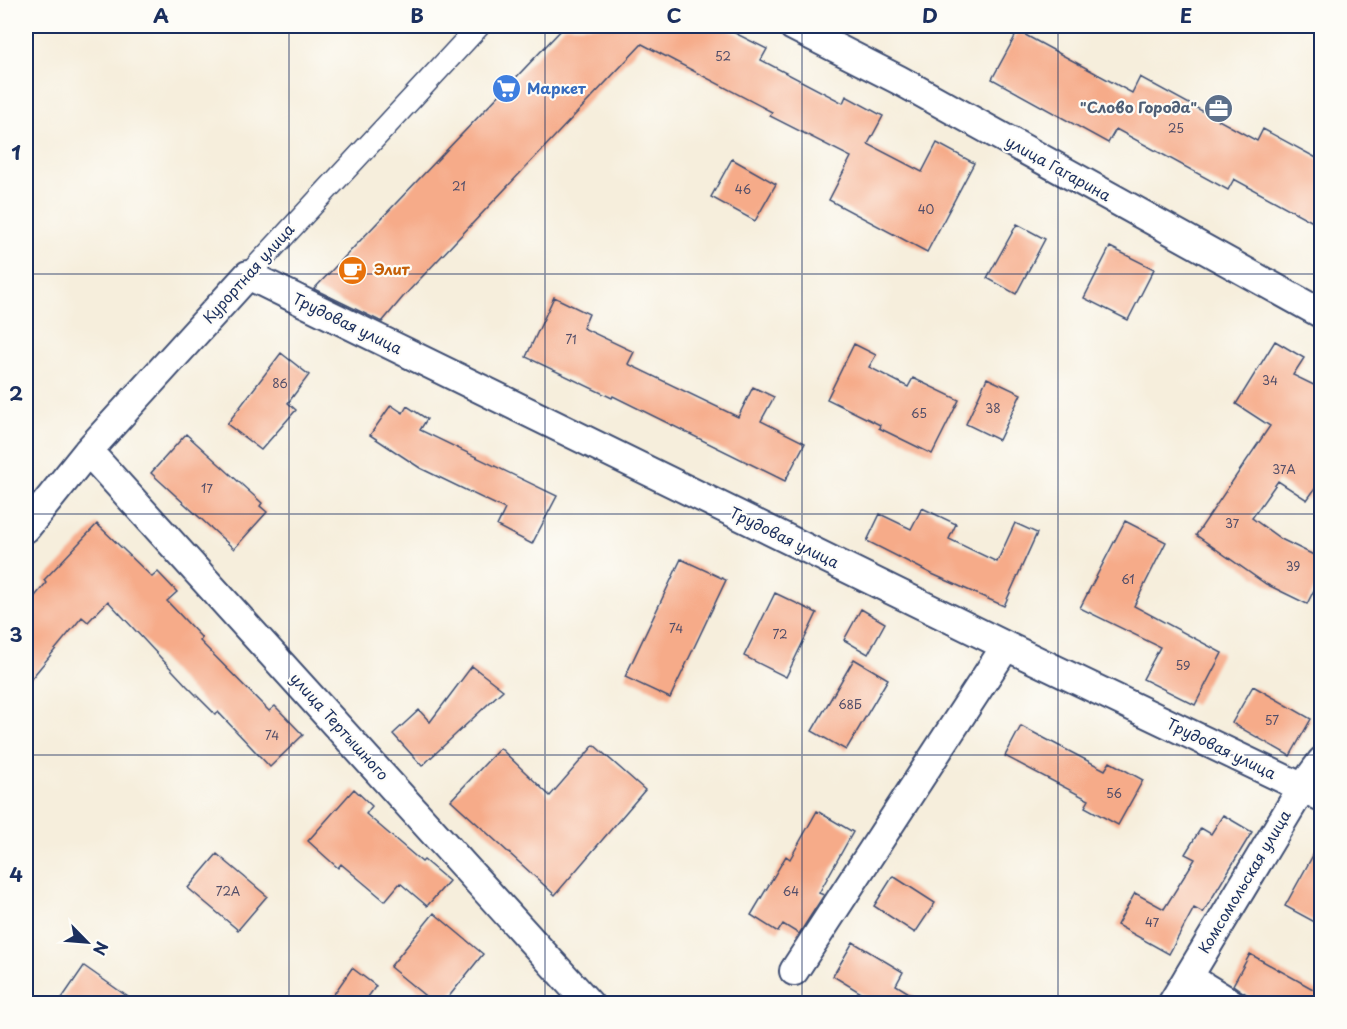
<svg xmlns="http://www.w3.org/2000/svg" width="1347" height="1029" viewBox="0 0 1347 1029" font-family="'Playpen Sans',sans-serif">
	<rect width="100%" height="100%" fill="#fdfcf7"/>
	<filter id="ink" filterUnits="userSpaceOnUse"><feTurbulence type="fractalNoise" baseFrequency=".0167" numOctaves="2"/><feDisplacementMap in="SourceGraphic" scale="12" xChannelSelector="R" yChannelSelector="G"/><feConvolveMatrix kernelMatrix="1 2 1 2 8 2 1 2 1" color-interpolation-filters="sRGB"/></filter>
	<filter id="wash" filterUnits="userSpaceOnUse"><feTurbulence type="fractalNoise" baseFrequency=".008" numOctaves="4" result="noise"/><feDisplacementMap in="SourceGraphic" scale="24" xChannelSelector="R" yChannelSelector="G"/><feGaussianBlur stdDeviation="1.35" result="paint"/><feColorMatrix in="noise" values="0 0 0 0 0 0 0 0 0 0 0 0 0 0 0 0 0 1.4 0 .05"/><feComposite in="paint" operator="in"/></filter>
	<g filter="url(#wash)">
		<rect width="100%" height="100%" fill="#f6eedc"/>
		<g id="blocks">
			<path fill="#f6ab89" d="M565 26H721L767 49 761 60 843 103 846 96 883 116 868 144 922 172 937 143 974 163 927 252 829 200 851 157 770 116 772 112 642 44 403 297 382 322 314 289Z
				M1018 31 1132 93 1140 77 1257 141 1263 129 1322 161V227L1234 179 1228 190 1116 129 1108 143 992 79Z
				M732 159 776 184 755 221 711 197Z
				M1017 224 1045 239 1016 294 987 278Z
				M1110 247 1154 269 1128 320 1084 298Z
				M554 297 589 314 583 328 634 352 628 364 738 417 753 387 774 397 761 421 805 443 785 481 613 396 612 398 526 357Z
				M1275 341 1304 358 1293 375 1322 389V479L1307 500 1278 481 1252 518 1281 539 1322 559V574L1307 604 1266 584 1196 535 1270 426 1236 404Z
				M854 344 876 355 869 367 908 387 913 378 959 400 932 454 879 428 880 425 827 399Z
				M281 353 309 375 288 403 296 410 261 450 227 424Z
				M987 378 1021 394 999 440 966 424Z
				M391 405 403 413 407 406 427 419 420 430 557 496 532 544 497 526 505 509 420 468 370 435Z
				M186 434 262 503 260 506 267 512 234 549 151 473Z
				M922 508 956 524 949 539 997 562 1015 523 1037 533 1004 606 932 574 867 541 880 514 911 529Z
				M1125 521 1166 542 1134 606 1222 653 1195 705 1143 679 1160 647 1080 608Z
				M97 524 152 577 158 572 177 592 167 601 202 638 200 641 269 711 275 706 303 735 270 767 218 712 215 714 187 686 108 601 88 622 82 617 26 685V607L46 583 44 580Z
				M681 559 726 580 670 698 625 677Z
				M775 593 817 613 786 677 744 656Z
				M861 609 885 623 868 654 844 640Z
				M854 659 888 679 846 750 812 731Z
				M472 666 503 690 422 766 393 734 419 710 430 722Z
				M1253 686 1311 719 1290 756 1232 723Z
				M1021 726 1105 770 1110 762 1143 780 1118 825 1085 807 1089 800 1005 756Z
				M594 745 645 790 555 895 451 800 500 748 550 796Z
				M354 789 372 806 366 814 422 862 424 860 449 881 427 906 400 883 385 901 341 864 338 868 308 841Z
				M817 811 853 832 819 893 824 895 799 934 783 924 778 932 751 915 786 856 790 859Z
				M1223 815 1252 832 1203 913 1194 908 1169 954 1117 925 1135 893 1164 909 1195 859 1185 854 1201 828 1211 834Z
				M1322 839V926L1285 906Z
				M217 854 267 896 238 930 188 888Z
				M893 876 935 903 915 933 874 906Z
				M434 913 483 954 443 1004H435L390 967Z
				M853 942 903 972 896 985 927 1004H879L833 976Z
				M1250 954 1322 994V1004H1263L1243 992 1233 985Z
				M84 966 138 1004H58Z
				M352 968 376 986 363 1004H327Z"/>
		</g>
	</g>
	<g filter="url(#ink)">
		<use href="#blocks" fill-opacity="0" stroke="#3c4c71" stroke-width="1.5"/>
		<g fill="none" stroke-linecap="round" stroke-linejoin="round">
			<defs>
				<path id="pedestrian" d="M248 275 479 26"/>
				<path id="minor" d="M793 26 899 80 1322 314
					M88 451 589 1004
					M26 528 88 451 248 275 1006 646 1322 797
					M794 971 1006 646
					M1188 977 1232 1004
					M1172 1004 1302 788 1322 761"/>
			</defs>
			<use href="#pedestrian" stroke="#3c4c71" stroke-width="24"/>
			<use href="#minor" stroke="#3c4c71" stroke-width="32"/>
			<use href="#pedestrian" stroke="#fff" stroke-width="21"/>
			<use href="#minor" stroke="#fff" stroke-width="28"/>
		</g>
	</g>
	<path fill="none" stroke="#1b2f5e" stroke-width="1.5" stroke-opacity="0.55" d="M289 26V1004M545 26V1004M802 26V1004M1058 26V1004M26 274H1322M26 514H1322M26 755H1322"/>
	<defs>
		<symbol id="supermarket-disc" viewBox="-11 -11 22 22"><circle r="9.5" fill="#3f7fe0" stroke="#fdfcf7"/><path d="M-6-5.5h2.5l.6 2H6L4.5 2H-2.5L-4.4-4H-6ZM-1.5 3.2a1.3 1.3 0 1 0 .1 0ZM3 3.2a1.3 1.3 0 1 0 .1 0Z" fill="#fff"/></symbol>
		<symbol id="office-disc" viewBox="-11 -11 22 22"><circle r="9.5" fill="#5c6f8a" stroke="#fdfcf7"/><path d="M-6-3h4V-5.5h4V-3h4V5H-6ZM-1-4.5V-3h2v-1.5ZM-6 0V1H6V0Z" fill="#fff"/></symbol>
		<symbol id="cafe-disc" viewBox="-11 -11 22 22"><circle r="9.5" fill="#e8710a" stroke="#fdfcf7"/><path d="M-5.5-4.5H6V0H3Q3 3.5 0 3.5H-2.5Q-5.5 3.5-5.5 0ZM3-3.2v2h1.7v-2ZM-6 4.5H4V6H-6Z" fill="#fff"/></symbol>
	</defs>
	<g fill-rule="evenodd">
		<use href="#supermarket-disc" x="490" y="72" width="33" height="33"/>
		<use href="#office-disc" x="1202" y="92" width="33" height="33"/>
		<use href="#cafe-disc" x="336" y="254" width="33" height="33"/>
	</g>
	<g text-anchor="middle" stroke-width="4.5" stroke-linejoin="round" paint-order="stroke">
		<g font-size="12" fill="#524e69">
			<text x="723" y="61">52</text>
			<text x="1176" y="133">25</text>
			<text x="459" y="191">21</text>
			<text x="743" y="194">46</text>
			<text x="926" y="214">40</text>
			<text x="571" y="344">71</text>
			<text x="1270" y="385">34</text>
			<text x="280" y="388">86</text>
			<text x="993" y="413">38</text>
			<text x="919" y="418">65</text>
			<text x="1284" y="474">37А</text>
			<text x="207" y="493">17</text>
			<text x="1232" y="528">37</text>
			<text x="1293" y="571">39</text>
			<text x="1128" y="584">61</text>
			<text x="676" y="633">74</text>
			<text x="780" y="639">72</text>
			<text x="1183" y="670">59</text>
			<text x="850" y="709">68Б</text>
			<text x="1272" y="725">57</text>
			<text x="272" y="740">74</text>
			<text x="1114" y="798">56</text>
			<text x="228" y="896">72А</text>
			<text x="791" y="896">64</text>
			<text x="1152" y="927">47</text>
		</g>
		<g font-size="15" font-weight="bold" fill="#366cbe" stroke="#fdfcf7" text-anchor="start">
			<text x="527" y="94">Маркет</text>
		</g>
		<g font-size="15" font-weight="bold" fill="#4e5e75" stroke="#fdfcf7" text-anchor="end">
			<text x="1197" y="113">"Слово Города"</text>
		</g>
		<g font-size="15" fill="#1b2f5e" stroke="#fdfcf7">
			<text transform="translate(1058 169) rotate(29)" y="5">улица Гагарина</text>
			<text transform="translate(249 274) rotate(-48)" y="5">Курортная улица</text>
			<text transform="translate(347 324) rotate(26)" y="5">Трудовая улица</text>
			<text transform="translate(784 538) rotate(26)" y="5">Трудовая улица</text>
			<text transform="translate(339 727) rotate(48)" y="5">улица Тертышного</text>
			<text transform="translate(1221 749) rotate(26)" y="5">Трудовая улица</text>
			<text transform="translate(1245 882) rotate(-59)" y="5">Комсомольская улица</text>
		</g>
		<g font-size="15" font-weight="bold" fill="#c56008" stroke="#fdfcf7" text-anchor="start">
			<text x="374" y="275">Элит</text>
		</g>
	</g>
	<rect width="1347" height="1029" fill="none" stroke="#fdfcf7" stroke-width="66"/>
	<g transform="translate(87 942) rotate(115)" stroke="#fdfcf7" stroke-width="4.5" paint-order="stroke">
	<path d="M0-4.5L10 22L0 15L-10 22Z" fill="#1b2f5e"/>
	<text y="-9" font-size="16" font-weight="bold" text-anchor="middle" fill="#1b2f5e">N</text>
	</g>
	<rect x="33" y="33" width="1281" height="963" fill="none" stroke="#1b2f5e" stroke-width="2"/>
	<g font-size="20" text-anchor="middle" font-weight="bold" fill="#1b2f5e">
		<text x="161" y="23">A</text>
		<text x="417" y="23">B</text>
		<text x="674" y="23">C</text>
		<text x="930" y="23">D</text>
		<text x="1186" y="23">E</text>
		<text x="16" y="160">1</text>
		<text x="16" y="401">2</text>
		<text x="16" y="642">3</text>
		<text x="16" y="882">4</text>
	</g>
</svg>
